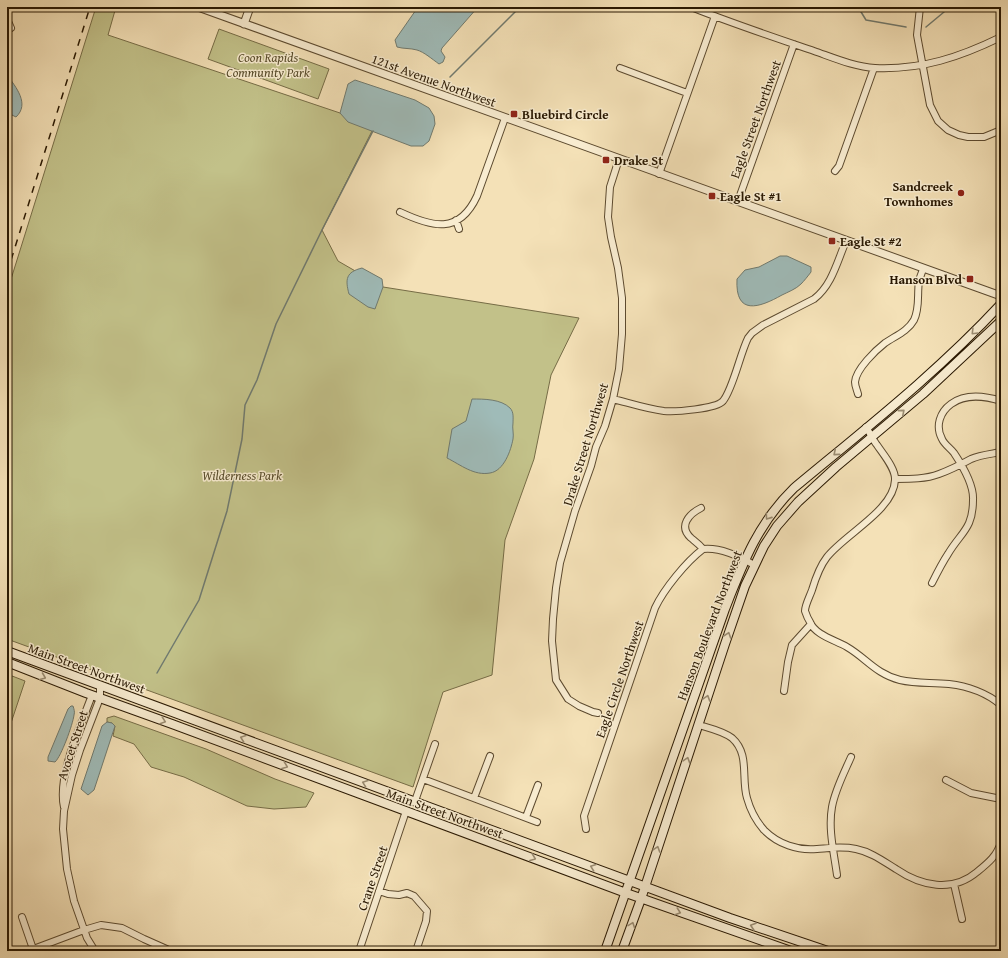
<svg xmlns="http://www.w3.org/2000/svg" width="1008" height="958" viewBox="0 0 1008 958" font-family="'Gentium Book Plus',serif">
	<rect width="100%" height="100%" fill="#f4e1b7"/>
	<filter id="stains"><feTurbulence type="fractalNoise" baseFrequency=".005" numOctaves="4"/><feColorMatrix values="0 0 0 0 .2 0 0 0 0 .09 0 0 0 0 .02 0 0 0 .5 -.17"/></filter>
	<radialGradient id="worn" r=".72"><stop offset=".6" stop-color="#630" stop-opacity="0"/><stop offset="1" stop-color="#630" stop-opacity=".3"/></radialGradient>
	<path fill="#c2c189" stroke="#766c46" d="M96 7H116L108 35 340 113 372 131 322 230 338 261 383 287 579 318 551 375 534 459 505 540 492 675 443 692 413 787 7 639V292Z
		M219 29 329 69 318 99 208 59Z
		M7 674 25 681 7 735Z
		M114 716 206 749 275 779 314 793 306 807 274 809 247 806 184 777 151 767 134 744 113 736 115 726 112 723 107 722V718Z"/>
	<path fill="#9fbbb8" stroke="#707a6f" d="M418 7H478L442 48 441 51 445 57 443 62 439 64C432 59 424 52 417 50 410 48 404 49 397 47L395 40Z
		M7 75C16 87 30 104 16 117L12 115 7 110Z
		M355 80 415 100 429 108 434 116 435 124 429 141 423 146H411L348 122 340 113 348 84Z
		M780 256H787L811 267V272C808 276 804 281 801 284 796 289 788 292 782 295 759 308 735 316 737 279L745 270 759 267Z
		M362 268 382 279 383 287 375 309 368 307 349 294C345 279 346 272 362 268Z
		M472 399C484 399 501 399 510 408 514 412 513 418 513 423 512 428 514 434 513 439 511 450 504 471 490 473 474 476 461 465 447 458L452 429 466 421Z
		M71 706H73C74 709 75 712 74 715 73 724 61 757 55 762L48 761V757L68 709Z
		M107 722 112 723 115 726 94 790 88 795 81 789 102 726Z"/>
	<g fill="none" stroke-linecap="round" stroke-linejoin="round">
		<path stroke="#707a6f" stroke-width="1.5" d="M858 7 866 20 906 27
			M926 27 950 7
			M450 77 520 7
			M157 673 199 600 227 511 242 439 245 405 257 380 276 324 322 230 373 131"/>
		<defs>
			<path id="minor" d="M691 7C731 23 773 37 814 51 834 58 855 67 875 68 922 70 960 57 1001 37
				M920 7 917 35 930 105 938 121 948 130 959 135 968 137H984L1001 130
				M7 19 11 28
				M620 68 687 93
				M835 171 839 166 874 68
				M659 174 715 16
				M738 201 794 44
				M400 212C432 227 459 235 477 196L505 118
				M456 220 459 229
				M858 394C857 390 855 386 855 382 856 369 876 350 885 343 895 336 908 331 914 320 920 308 917 294 919 281 920 276 922 273 923 269
				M613 399C629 403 647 409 664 411 675 412 716 409 723 401 733 389 740 354 748 338L752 333 763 325 814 299C832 285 837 262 846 241
				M866 427C870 433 873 440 877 445 883 454 896 469 895 480 894 510 845 534 827 557 820 566 815 580 812 590 810 596 805 605 805 611 806 614 808 619 810 622 815 635 835 640 847 647 866 658 876 674 900 680 917 684 932 682 949 684 967 686 987 693 1001 705
				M896 479C910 479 926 479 939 474 950 470 960 465 971 459 980 455 991 454 1001 452
				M701 508C689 514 678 526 691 538 696 542 699 544 703 549 721 547 739 556 754 565
				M932 583C937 573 942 563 948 554 961 532 973 529 973 500 974 485 962 465 954 453 950 448 944 444 942 439 935 426 940 412 951 404 966 393 985 396 1001 401
				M784 691 788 662 792 645 811 624
				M598 713 593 712 579 706 568 699 556 680 552 641 553 619 556 588 560 563 575 511 591 466 596 447 605 426 613 399 619 369 622 334V298L618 268 611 237 608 217 610 187 619 159
				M699 725C709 728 723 731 732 738 750 754 741 778 747 798 750 809 757 822 764 830 778 844 798 851 817 849 830 848 842 846 856 849 871 852 883 861 896 869 921 886 952 893 977 872 988 863 997 856 1001 842
				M423 779 537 822
				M946 780 971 793 1001 799
				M474 798 490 756
				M415 801 435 744
				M64 807C57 776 81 725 92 695
				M526 817 538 785
				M586 829 584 816 655 608C664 589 686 562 703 549
				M837 875C834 853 828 829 832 807 835 790 844 773 851 757
				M954 884 962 919
				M379 891 388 894 399 895 407 893 414 896 427 911 426 921 416 951
				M22 917 33 949
				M28 951 84 930 101 925 122 928 144 939 171 951
				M95 951 87 938 74 901 67 869 63 829 64 811 72 775 80 750 100 698V686
				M359 951 406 811"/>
			<path id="tertiary" d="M198 7 1001 296
				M244 24 250 7"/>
			<path id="secondary" d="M7 651 730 918 828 951
				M7 662 86 693 172 724 626 893 791 951
				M605 951 725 609C743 563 758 523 794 488 865 429 938 372 1001 304
				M622 951 641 899 725 644 745 586 764 546 777 526 798 502 836 467 923 394 1001 321"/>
		</defs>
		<use href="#minor" stroke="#5c4a2f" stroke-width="8"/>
		<use href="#tertiary" stroke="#5c4a2f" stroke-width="9"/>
		<use href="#secondary" stroke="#291802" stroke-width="10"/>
		<use href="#minor" stroke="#f8ecd0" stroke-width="6"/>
		<use href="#tertiary" stroke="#f8ecd0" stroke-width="7"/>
		<use href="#secondary" stroke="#f8ecd0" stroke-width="8"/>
		<path stroke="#291802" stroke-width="1.5" stroke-dasharray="7 7" stroke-linecap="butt" d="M7 273 90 7"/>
	</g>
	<defs><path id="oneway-chevron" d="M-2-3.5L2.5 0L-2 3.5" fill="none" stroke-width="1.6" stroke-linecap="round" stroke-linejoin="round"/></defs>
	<g stroke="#9b8d73">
		<use href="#oneway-chevron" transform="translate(974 332) rotate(135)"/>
		<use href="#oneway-chevron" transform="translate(902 412) rotate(-40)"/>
		<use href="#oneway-chevron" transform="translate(836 453) rotate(140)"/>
		<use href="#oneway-chevron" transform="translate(768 517) rotate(125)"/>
		<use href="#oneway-chevron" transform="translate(728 635) rotate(-71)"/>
		<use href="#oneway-chevron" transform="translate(43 677) rotate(22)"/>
		<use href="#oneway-chevron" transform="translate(707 698) rotate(-72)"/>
		<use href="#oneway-chevron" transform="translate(163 721) rotate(19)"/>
		<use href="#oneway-chevron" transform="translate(243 738) rotate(-160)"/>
		<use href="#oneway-chevron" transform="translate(687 760) rotate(-72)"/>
		<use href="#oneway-chevron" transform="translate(285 766) rotate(21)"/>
		<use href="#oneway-chevron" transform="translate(365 783) rotate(-160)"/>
		<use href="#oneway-chevron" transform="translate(657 849) rotate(-72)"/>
		<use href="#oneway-chevron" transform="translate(533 858) rotate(21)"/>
		<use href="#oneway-chevron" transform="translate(593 867) rotate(-160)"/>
		<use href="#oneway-chevron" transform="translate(678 912) rotate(19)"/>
		<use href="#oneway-chevron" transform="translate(632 925) rotate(-70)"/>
		<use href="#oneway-chevron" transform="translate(753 926) rotate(-162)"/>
	</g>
	<g fill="#8f2418" stroke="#f8ecd0" stroke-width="1.5">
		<rect x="510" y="110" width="8" height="8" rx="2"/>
		<rect x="602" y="156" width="8" height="8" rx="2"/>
		<circle cx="961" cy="193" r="4"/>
		<rect x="708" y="192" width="8" height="8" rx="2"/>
		<rect x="828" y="237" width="8" height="8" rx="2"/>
		<rect x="966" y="275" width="8" height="8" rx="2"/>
	</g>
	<g text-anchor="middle" stroke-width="3" stroke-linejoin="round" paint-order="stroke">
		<g font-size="13" font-style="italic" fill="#574b2a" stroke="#f8ecd0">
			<text x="268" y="62">Coon Rapids<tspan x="268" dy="15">Community Park</tspan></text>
			<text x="242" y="480">Wilderness Park</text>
		</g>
		<g font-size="13" fill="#291802" stroke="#f8ecd0">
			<text transform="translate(434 80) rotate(20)" y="5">121st Avenue Northwest</text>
			<text transform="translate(755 119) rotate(-70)" y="5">Eagle Street Northwest</text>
			<text transform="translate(585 444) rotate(-73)" y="5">Drake Street Northwest</text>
			<text transform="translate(709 625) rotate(-69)" y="5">Hanson Boulevard Northwest</text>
			<text transform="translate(87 668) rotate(20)" y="5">Main Street Northwest</text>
			<text transform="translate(619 679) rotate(-71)" y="5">Eagle Circle Northwest</text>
			<text transform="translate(72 745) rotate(-72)" y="5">Avocet Street</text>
			<text transform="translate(445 813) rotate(20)" y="5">Main Street Northwest</text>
			<text transform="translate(372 878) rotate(-71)" y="5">Crane Street</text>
		</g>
		<g font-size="13" font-weight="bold" fill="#291802" stroke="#f8ecd0" text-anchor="start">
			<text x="522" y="119">Bluebird Circle</text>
			<text x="614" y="165">Drake St</text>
			<text x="953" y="191" text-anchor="end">Sandcreek<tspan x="953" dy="15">Townhomes</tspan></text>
			<text x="720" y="201">Eagle St #1</text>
			<text x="840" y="246">Eagle St #2</text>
			<text x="962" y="284" text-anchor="end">Hanson Blvd</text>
		</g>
	</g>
	<rect width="1008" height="958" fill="none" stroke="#f4e1b7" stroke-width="24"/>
	<rect x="8" y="8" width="992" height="942" fill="none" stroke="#291802" stroke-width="2"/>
	<rect x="12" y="12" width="984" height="934" fill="none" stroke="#291802"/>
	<rect width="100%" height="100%" filter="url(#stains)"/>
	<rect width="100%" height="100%" fill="url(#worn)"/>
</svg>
